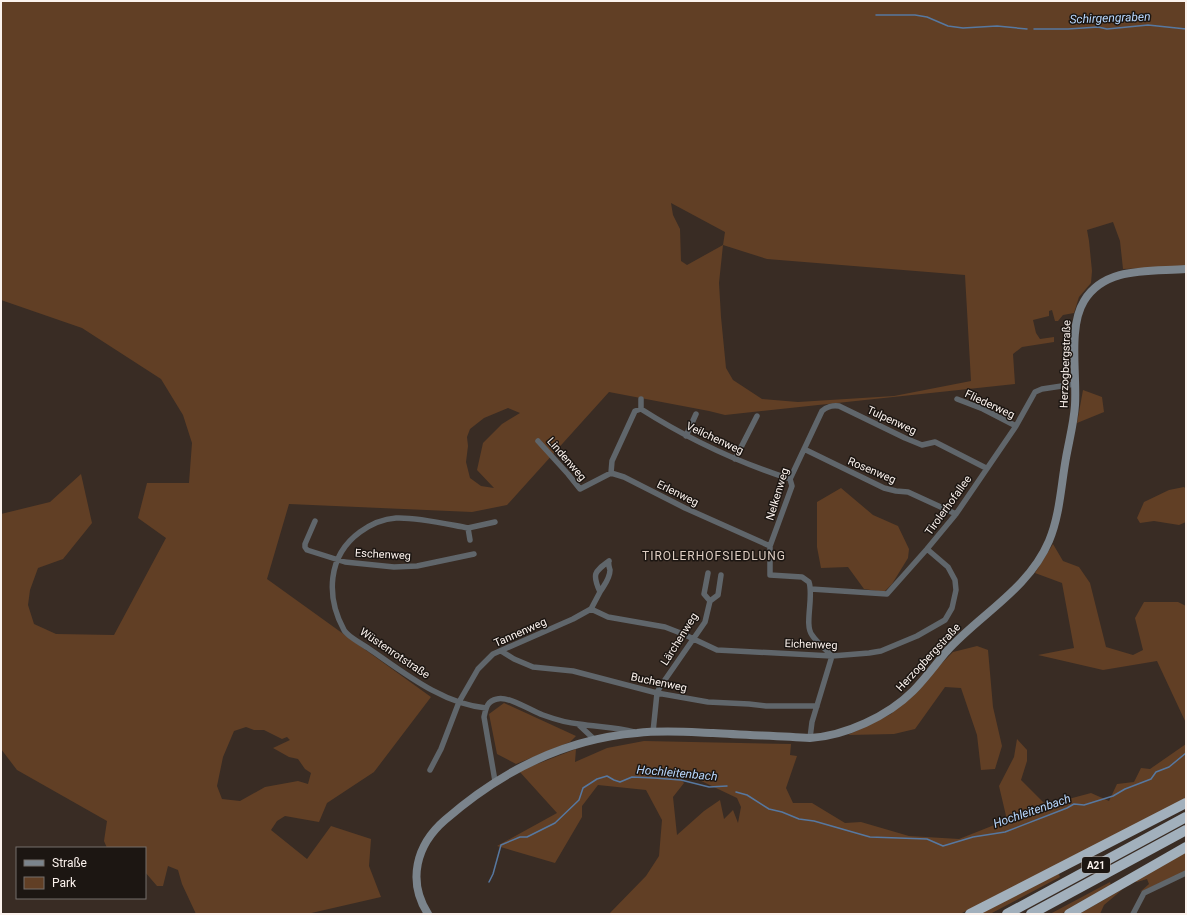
<svg xmlns="http://www.w3.org/2000/svg" width="1187" height="915" viewBox="0 0 1187 915" font-family="Roboto,sans-serif">
	<rect width="100%" height="100%" fill="#392c24"/>
	<path fill="#613f25" fill-rule="evenodd" d="M1 1H1186V266L1123 269 1120 241 1113 222 1087 230 1089 241 1092 271 1091 283 1079 297 1074 313 1063 315 1058 321H1055L1052 310 1049 311V316L1033 320 1036 333 1040 339 1054 337V342L1022 347 1013 354 1015 384 725 415 709 411 609 392 507 505 472 512 289 504 267 579 431 697 374 772 327 803 319 822 285 816 277 821 271 830 307 859 331 826 371 839 369 866 381 897 307 914H196L182 884 178 870 168 866 163 886H157L145 872V848H107L104 841 107 821 17 770 1 749V514L50 502 81 474 92 523 63 559 38 568 30 590 28 605 34 624 56 634 114 635 166 538 138 518 147 483H189L192 443 183 415 161 379 82 328 1 300ZM671 203 725 232 723 245 687 265 681 261 680 229 673 215ZM723 245 767 259 965 275 971 381 894 396 798 402 762 399 733 380 726 368 721 317 719 283ZM508 408 520 413 502 424 483 443 477 470 494 488 481 486 470 478 466 462 468 446 467 437 470 429 484 418ZM246 727 254 730H264L282 739 287 737 290 740 273 748 289 757 298 759 305 769 311 773 308 784 298 781 265 787 240 801 222 799 217 786 223 757 234 731Z
		M1083 390 1102 397 1104 412 1077 423Z
		M1184 487 1186 489V522L1179 525 1154 521 1140 523 1137 518 1144 502 1169 490Z
		M841 488 873 515 898 526 909 549 908 558 892 584 884 592 864 589 848 567 821 568 817 547V502Z
		M1053 544 1063 561 1079 567 1090 583 1106 647 1133 655 1143 650 1135 618 1144 602H1178L1186 606V723L1157 661 1103 670 1038 655 1074 648 1062 583 1035 573Z
		M977 646 988 650 993 707 1002 746 995 769 981 770 977 735 961 688 945 687 915 729 894 734 848 735 891 714 953 652Z
		M504 703 576 736 570 742 516 764 497 754 489 714Z
		M1017 739 1027 750V761L1021 780 1046 805 1091 793 1109 801 1117 784 1134 782 1141 768 1150 769 1186 744V799L960 914H609L646 876 659 856 662 820 646 790 598 785 582 806V817L555 863 497 846 557 813 519 771 576 749 575 762 607 748 644 741 791 744 790 755 797 756 786 788 793 803H812L845 823 861 822 909 836 959 839 1007 820 999 786 1014 757ZM676 773 695 775V778L737 798 741 807 738 823 733 810 724 819 720 800 704 811 677 835 673 797 684 783Z
		M1186 850V871L1140 892 1149 884 1147 879 1137 882 1134 881Z
		M1058 872 1060 877 990 914H978Z
		M1110 882 1111 886 1061 914H1050Z
		M1123 889 1104 905 1100 914H1079Z"/>
	<g fill="none" stroke-linecap="round" stroke-linejoin="round">
		<path stroke="#5778a0" stroke-width="1.5" d="M876 15H915L927 17 948 26 963 28 997 26 1027 29
			M1034 29H1068L1098 27 1107 29 1148 25 1186 29
			M736 792 747 795 769 809 782 812 799 819 814 821 870 837 927 839 943 846 973 837 1005 832 1067 808 1074 804 1084 805 1113 796 1125 789 1151 779 1156 772 1169 767 1186 753
			M489 882 493 874 501 845 520 837H527L555 823 579 800 583 788 597 779 607 776 614 780 620 782 632 777 654 778 681 780 709 787 727 786"/>
		<path stroke="#60666b" stroke-width="5.5" d="M641 399V409
			M957 399 983 409 1016 426
			M686 436 696 414
			M538 441 568 474 580 489 611 473 624 477 685 508 770 546
			M804 449 884 488 896 491 908 492 956 514
			M735 459 757 416
			M611 473 612 461 635 411 641 409C688 439 737 462 790 479
			M315 521 305 544V547L307 550 345 562 394 567 417 566 474 554
			M468 528 495 522
			M470 540 468 528C446 524 417 517 396 518 382 519 371 524 360 532 327 556 326 597 344 630 347 636 362 644 368 648 403 672 442 704 486 708
			M811 589 887 594 927 549 956 514 1016 426 1035 392 1042 389 1075 384
			M600 592C604 585 610 579 610 570 609 566 608 565 609 561
			M710 601 718 595 721 575
			M591 609 608 617 665 627 683 634 717 650 832 656 869 653 881 651 917 636 945 620 952 608 956 590 955 580 948 567 927 549
			M501 651 514 659 533 667 573 671 657 693 708 702 749 704 766 706H817
			M579 725 595 740
			M653 732 657 693 660 687 705 622 710 601 704 594 708 573
			M810 738 812 722 832 656C826 649 817 643 812 635 804 625 814 597 809 582L802 577 770 575V546L792 486 790 479 822 411C826 407 833 405 839 406L905 438 922 445 935 442 986 468
			M430 770 441 749 459 702 478 669 493 654 573 619 591 609 600 592C592 574 594 572 609 561
			M495 781 484 717C486 708 487 701 497 699 510 696 531 711 543 715 554 719 567 723 579 724 598 727 616 727 634 732
			M1133 914 1144 893 1186 873"/>
		<path stroke="#7b848c" stroke-width="8" d="M428 914C407 881 416 845 445 820 500 772 565 739 637 733 663 730 688 732 713 733 745 735 778 736 810 738 845 736 888 716 913 691 925 679 935 665 946 652 980 614 1028 590 1049 541 1060 515 1061 485 1066 458 1069 441 1074 422 1075 405 1077 374 1068 327 1084 301 1105 266 1151 272 1186 269"/>
		<path stroke="#a2b0bc" stroke-width="10" d="M970 914 1186 803
			M1007 914 1186 817
			M1031 914 1186 830
			M1069 914 1186 847"/>
	</g>
	<g text-anchor="middle" stroke-width="3" stroke-linejoin="round" paint-order="stroke">
		<rect fill="#1c1612" stroke="#b8b0ab" stroke-width="1" x="1082" y="857" width="28" height="16" rx="3"/>
		<g font-size="10" font-weight="bold" fill="#fbf2ed">
			<text x="1096" y="869">A21</text>
		</g>
		<g font-size="11" fill="#fbf2ed" stroke="#1c1612">
			<text transform="translate(1065 364) rotate(-88)" y="4">Herzogbergstraße</text>
			<text transform="translate(990 404) rotate(25)" y="4">Fliederweg</text>
			<text transform="translate(892 420) rotate(25)" y="4">Tulpenweg</text>
			<text transform="translate(715 438) rotate(25)" y="4">Veilchenweg</text>
			<text transform="translate(567 459) rotate(49)" y="4">Lindenweg</text>
			<text transform="translate(872 470) rotate(23)" y="4">Rosenweg</text>
			<text transform="translate(678 493) rotate(26)" y="4">Erlenweg</text>
			<text transform="translate(777 494) rotate(-73)" y="4">Nelkenweg</text>
			<text transform="translate(948 505) rotate(-54)" y="4">Tirolerhofallee</text>
			<text transform="translate(383 554) rotate(3)" y="4">Eschenweg</text>
			<text transform="translate(520 632) rotate(-24)" y="4">Tannenweg</text>
			<text transform="translate(679 639) rotate(-58)" y="4">Lärchenweg</text>
			<text transform="translate(811 644) rotate(2)" y="4">Eichenweg</text>
			<text transform="translate(395 653) rotate(34)" y="4">Wüstenrotstraße</text>
			<text transform="translate(928 657) rotate(-47)" y="4">Herzogbergstraße</text>
			<text transform="translate(659 682) rotate(12)" y="4">Buchenweg</text>
		</g>
		<g font-size="12" font-style="italic" fill="#b9d8fe" stroke="#1c1612">
			<text transform="translate(1110 18) rotate(-2)" y="4">Schirgengraben</text>
			<text transform="translate(677 773) rotate(5)" y="4">Hochleitenbach</text>
			<text transform="translate(1032 811) rotate(-19)" y="4">Hochleitenbach</text>
		</g>
		<g font-size="12" letter-spacing="1" fill="#ddcdc2" stroke="#1c1612">
			<text x="714" y="560">TIROLERHOFSIEDLUNG</text>
		</g>
	</g>
	<rect width="1187" height="915" fill="none" stroke="#fbf2ed" stroke-width="4"/>
	<rect x="16" y="847" width="130" height="52" fill="#1c1612" stroke="#756e6a"/>
	<rect x="24" y="860" width="20" height="6" fill="#7b848c" stroke="#756e6a"/>
	<text x="52" y="867" font-size="12" fill="#fbf2ed">Straße</text>
	<rect x="24" y="877" width="20" height="12" fill="#613f25" stroke="#756e6a"/>
	<text x="52" y="887" font-size="12" fill="#fbf2ed">Park</text>
</svg>
